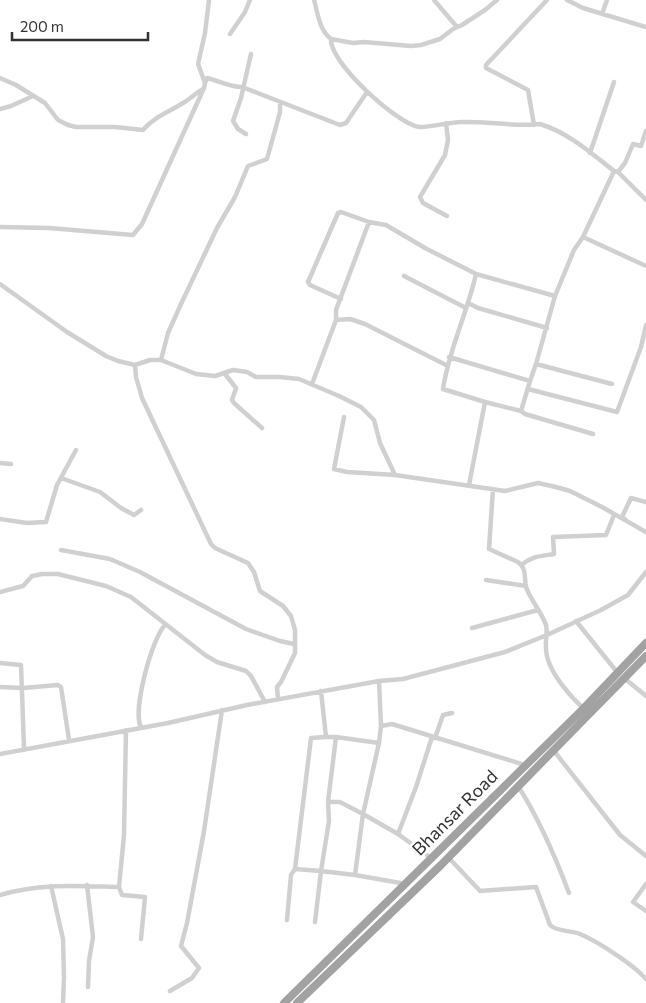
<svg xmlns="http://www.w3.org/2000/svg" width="646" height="1003" viewBox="0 0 646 1003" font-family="Commissioner,sans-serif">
	<rect width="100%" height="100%" fill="#fff"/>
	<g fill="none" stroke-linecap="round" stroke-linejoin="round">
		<path stroke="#d0d0d0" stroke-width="4.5" d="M314 0C318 13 319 30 331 39 329 62 396 123 419 127 427 128 450 122 461 122 487 121 514 127 540 124 569 133 591 153 614 171L618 172 646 200
			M434 0 457 27
			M567 0 583 8 646 27
			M602 14 607 0
			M230 34 245 12 250 0
			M331 39 353 43 364 42 411 46 421 45 440 39 453 29 462 25 485 10 497 0
			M0 78 16 85 45 103 58 120 68 125 76 127H115L143 130C154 117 169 112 183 103 190 99 196 93 203 89
			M205 83 207 78C220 81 229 87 242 87L340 125 346 123 367 92
			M0 109 11 106 33 96
			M446 123 448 140 445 155 420 197 423 203 447 216
			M534 125 528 90 486 68V65L547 0
			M246 134 238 129 233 121 241 98 251 54
			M590 153 614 82
			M618 172 625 163 633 144 641 146 646 131
			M0 227 49 228 133 235 142 224 204 88 205 83 198 64 205 33 209 0
			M583 237 614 171
			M404 276 466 308
			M0 284 67 332 106 356 118 361 135 365 150 360H161L196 374 215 376 233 370 247 372 256 377H280L299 379 339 396 361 407 374 420 380 443 395 475 505 491 538 483 556 487 570 491 602 507 646 532
			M555 296 574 250 583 237 646 266
			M341 299 310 285 308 282 338 213 341 212 369 222 386 225 425 248 476 274
			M468 303 478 308 547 328
			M336 320 350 319 365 324 446 365
			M449 357 530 381 521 411 525 414 593 434
			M161 360 168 333 181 304 217 228 235 197 248 166 267 159 280 112V102
			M135 365 136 377 142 398 211 544 215 548 248 563 254 572 260 591 283 606 291 616 295 630V653L281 682 277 687 278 699
			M225 374 236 388 232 400 234 403 262 428
			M530 381 536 364
			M312 384 336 320V310L369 222
			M528 389 617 412 641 347 646 325
			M485 402 521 411
			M344 417 334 469 347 472 395 475
			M0 463 11 464
			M61 478 100 492 121 508 134 515 141 510
			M469 485 485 402 443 389C449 349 467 314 476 274L555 296 536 364 612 384
			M493 489 489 549 518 562C527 569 524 577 526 587 531 601 541 611 546 625 548 633 545 640 546 648 546 671 573 700 590 714
			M0 519 27 523 46 522 57 485 76 450
			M626 520 622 517 631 498 646 502
			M61 550 110 559 140 572 246 629 280 641 294 644
			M522 565C531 556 542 556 554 554L553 537 606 535 614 515
			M486 580 526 586
			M0 592 23 586 32 576 42 574H58L106 586 131 597 205 655 217 662 246 671 251 676 265 702
			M576 621 617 672
			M472 628 538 610
			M0 663 21 665 24 748
			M624 678 646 696
			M379 681 381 726 392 724 525 765
			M0 687 23 688 58 685 61 687 69 740
			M321 691 326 737H336
			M381 726 379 743 363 814 398 834
			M141 727C132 711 152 638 165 625
			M435 738 443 715 452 713
			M554 751 620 835 646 856
			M0 754 168 723 247 705 379 681 403 679 505 652 547 635 601 610 628 595 646 572
			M518 786C540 820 555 856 569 893
			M328 802H340L363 814 355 875 406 884
			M448 857 480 891 536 887 550 925C557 932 571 930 580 934 597 941 634 965 646 979
			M431 858 398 834 416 787 432 737
			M355 875 321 871 329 821 328 802 336 737 379 743
			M646 884 633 902 646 911
			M87 885 93 937 89 961 88 987
			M51 886 63 939 64 977 63 1003
			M119 887 122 895 145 897 141 939
			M0 895C39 883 79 886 119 887L124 835 126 730
			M287 920 291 875 295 869
			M315 922 321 871 295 869 311 738 326 737
			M170 991 192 978 199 968 181 946 187 923 204 831 222 710"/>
		<path stroke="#a2a2a2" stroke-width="8" d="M284 1003 583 709 646 643
			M297 1003 441 865 646 656"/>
	</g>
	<g text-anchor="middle" stroke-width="5" stroke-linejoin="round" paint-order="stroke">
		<g font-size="18" fill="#333" stroke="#fff">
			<text transform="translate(455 813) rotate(-45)" y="6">Bhansar Road</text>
		</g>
	</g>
	<path d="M12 32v8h136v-8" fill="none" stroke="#333333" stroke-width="2.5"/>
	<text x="20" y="32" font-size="15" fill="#333333" stroke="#ffffff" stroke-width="4" paint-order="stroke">200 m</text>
</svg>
